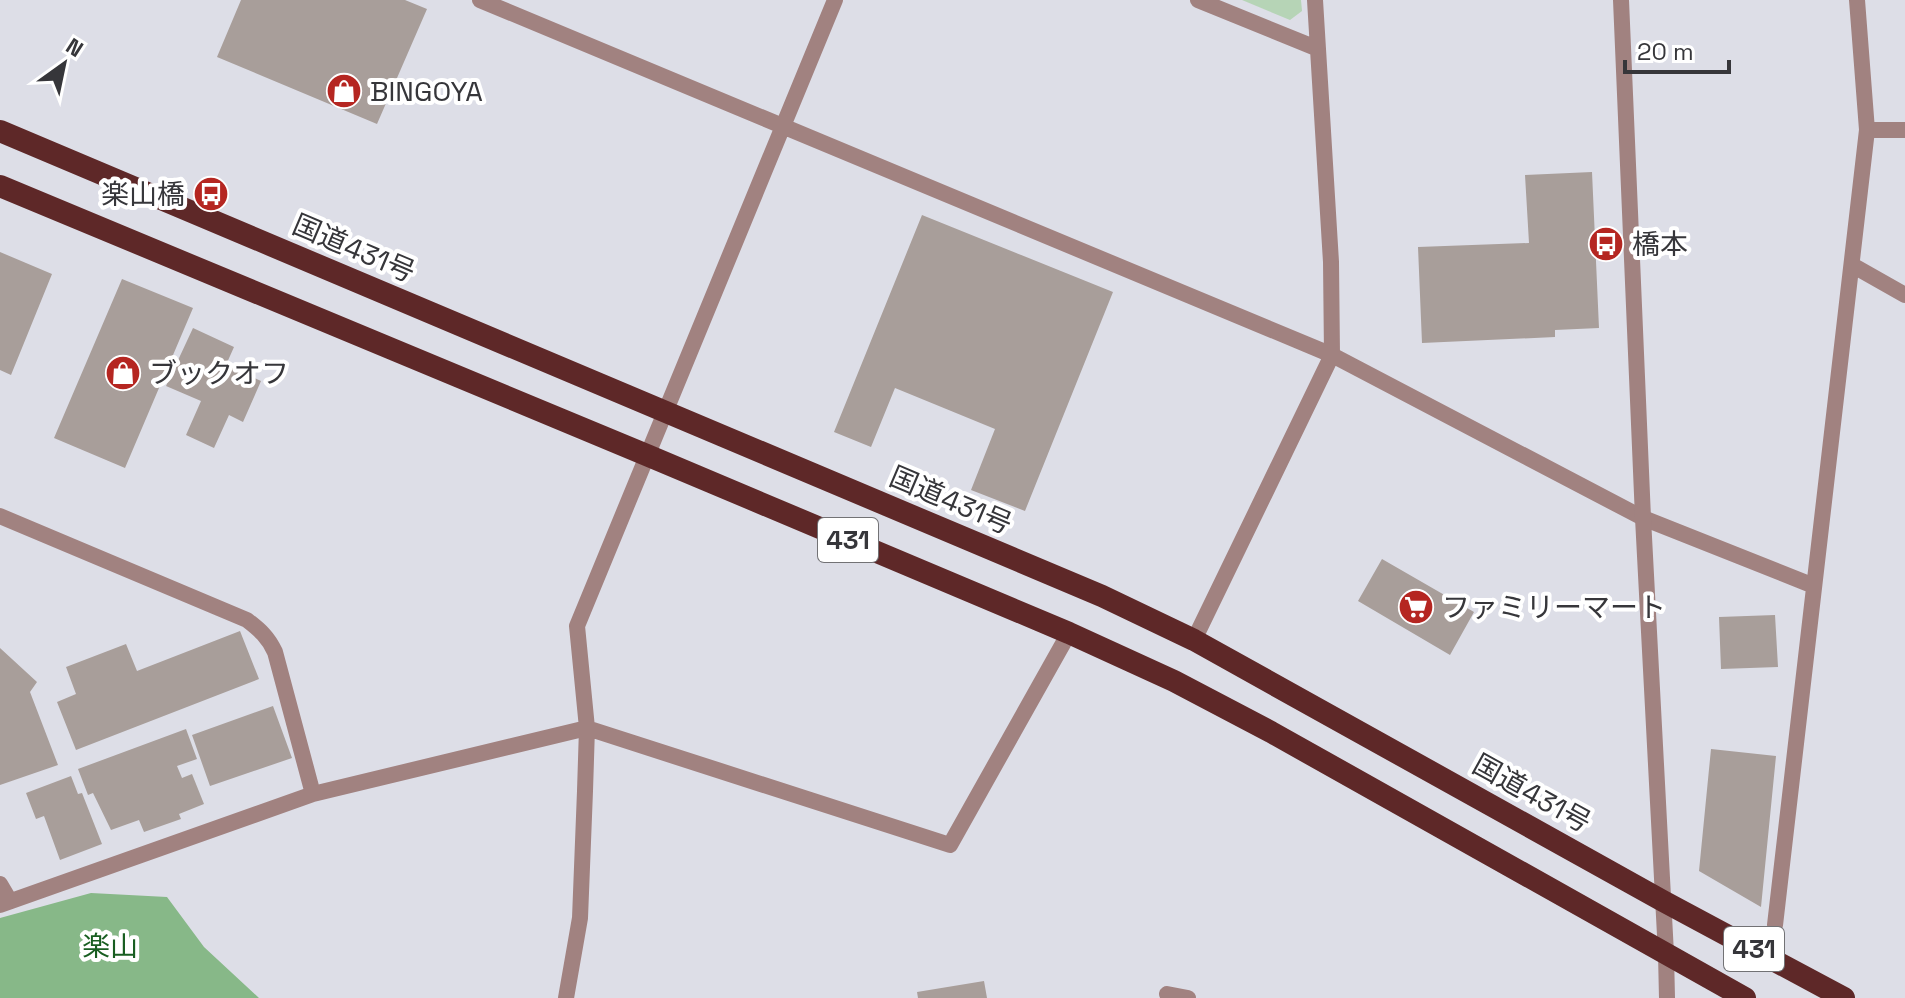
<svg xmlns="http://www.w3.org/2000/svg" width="1905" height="998" viewBox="0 0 1905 998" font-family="'Space Grotesk','Noto Sans JP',sans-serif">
	<rect width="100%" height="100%" fill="#dddee7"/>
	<path fill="#b6d4b6" d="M1242 0H1301L1302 11 1290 20Z"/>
	<path fill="#87b888" d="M91 893 167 897 204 947 259 998H0V918Z"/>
	<path fill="#a89e9a" d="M241 0H405L427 9 377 124 217 57Z
		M1592 172 1599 328 1555 330V337L1422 343 1418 247 1529 243 1525 175Z
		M922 215 1113 292 1025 511 971 490 995 429 895 388 871 447 834 432Z
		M0 252 52 274 11 375 0 370Z
		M122 279 193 308 125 468 54 438Z
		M193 328 234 347 226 365 261 381 243 422 229 415 214 448 186 435 201 401 166 386Z
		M1382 559 1474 612 1450 655 1358 601Z
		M1775 615 1778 667 1721 669 1719 617Z
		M240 631 259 679 76 750 57 702 76 694 66 667 126 644 137 671Z
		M0 648 37 682 30 692 58 765 0 785Z
		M273 706 292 758 210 786 192 735Z
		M186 729 197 759 177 766 182 778 192 774 204 804 179 814 181 819 144 832 139 820 111 830 93 793 88 795 78 769Z
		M1711 749 1776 756 1761 907 1699 871Z
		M71 776 78 794 82 793 102 844 60 860 44 816 36 819 26 793Z
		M984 981 987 998H918L917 992Z"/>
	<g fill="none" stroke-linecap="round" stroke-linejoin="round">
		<path stroke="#a18280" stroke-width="16" d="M480 0 1332 355 1643 518 1814 586
			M1198 0 1316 48
			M1867 130H1905
			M1852 265 1905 295
			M0 516 247 620C260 630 268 637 275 652L313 794
			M1194 640 1332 355 1331 262 1315 0
			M0 884 10 901
			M0 905 313 794 587 728 950 845 1069 633
			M1775 925 1867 130 1857 0
			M1666 954 1667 998
			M1167 994 1188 998
			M566 998 580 918 585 791 587 728 577 626 835 0"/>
		<path stroke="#a18280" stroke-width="16" d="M1621 0 1643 518 1666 954"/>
		<path stroke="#5e2828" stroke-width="22" d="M0 131 1102 596 1194 640 1663 901 1844 998
			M0 186 649 456 1069 633 1174 681 1271 732 1745 998"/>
	</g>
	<defs>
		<symbol id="shop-disc" viewBox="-11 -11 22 22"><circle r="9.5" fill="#b52621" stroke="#fff"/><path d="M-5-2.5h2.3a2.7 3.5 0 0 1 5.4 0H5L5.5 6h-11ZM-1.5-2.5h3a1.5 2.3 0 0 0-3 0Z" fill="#fff"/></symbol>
		<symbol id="bus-disc" viewBox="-11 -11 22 22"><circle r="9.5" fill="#b52621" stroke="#fff"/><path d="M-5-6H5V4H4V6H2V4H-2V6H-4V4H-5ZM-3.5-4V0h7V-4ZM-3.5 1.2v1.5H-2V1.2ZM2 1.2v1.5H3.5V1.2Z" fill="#fff"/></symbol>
		<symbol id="supermarket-disc" viewBox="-11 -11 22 22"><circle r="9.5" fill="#b52621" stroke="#fff"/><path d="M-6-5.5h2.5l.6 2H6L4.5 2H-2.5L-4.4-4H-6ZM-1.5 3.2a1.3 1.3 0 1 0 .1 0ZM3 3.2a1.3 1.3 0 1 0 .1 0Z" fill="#fff"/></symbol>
	</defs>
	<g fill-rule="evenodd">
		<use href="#shop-disc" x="324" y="71" width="40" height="40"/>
		<use href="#bus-disc" x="191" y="174" width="40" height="40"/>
		<use href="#bus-disc" x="1586" y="224" width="40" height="40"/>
		<use href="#shop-disc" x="103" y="353" width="40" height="40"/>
		<use href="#supermarket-disc" x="1396" y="587" width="40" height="40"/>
	</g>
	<g text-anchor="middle" stroke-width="8" stroke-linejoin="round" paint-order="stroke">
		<g fill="#fff" stroke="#727275" stroke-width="2">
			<rect x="818" y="518" width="60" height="44" rx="6"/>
			<rect x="1724" y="927" width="60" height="44" rx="6"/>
		</g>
		<g font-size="26" font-weight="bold" fill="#36363a">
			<text x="848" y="549">431</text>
			<text x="1754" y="958">431</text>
		</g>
		<g font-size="28" fill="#36363a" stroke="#fff" text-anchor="start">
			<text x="370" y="101">BINGOYA</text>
			<text x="185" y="204" text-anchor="end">楽山橋</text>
			<text x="1632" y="254">橋本</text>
			<text x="149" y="383">ブックオフ</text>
			<text x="1442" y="617">ファミリーマート</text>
		</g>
		<g font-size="28" fill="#36363a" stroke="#fff">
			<text transform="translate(354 248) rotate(23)" y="10">国道431号</text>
			<text transform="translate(951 500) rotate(23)" y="10">国道431号</text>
			<text transform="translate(1532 793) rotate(29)" y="10">国道431号</text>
		</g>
		<g font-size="28" fill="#185e21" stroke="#fff">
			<text x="110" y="956">楽山</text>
		</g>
	</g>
	<g transform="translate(64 64) rotate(33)" stroke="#ffffff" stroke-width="6" paint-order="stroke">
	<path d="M0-6L14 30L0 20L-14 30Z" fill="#36363a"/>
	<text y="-12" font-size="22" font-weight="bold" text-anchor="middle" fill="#36363a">N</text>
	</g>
	<path d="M1625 60v12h104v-12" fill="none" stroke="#36363a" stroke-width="4"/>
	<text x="1637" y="60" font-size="24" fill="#36363a" stroke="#ffffff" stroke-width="6" paint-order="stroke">20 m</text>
</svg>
